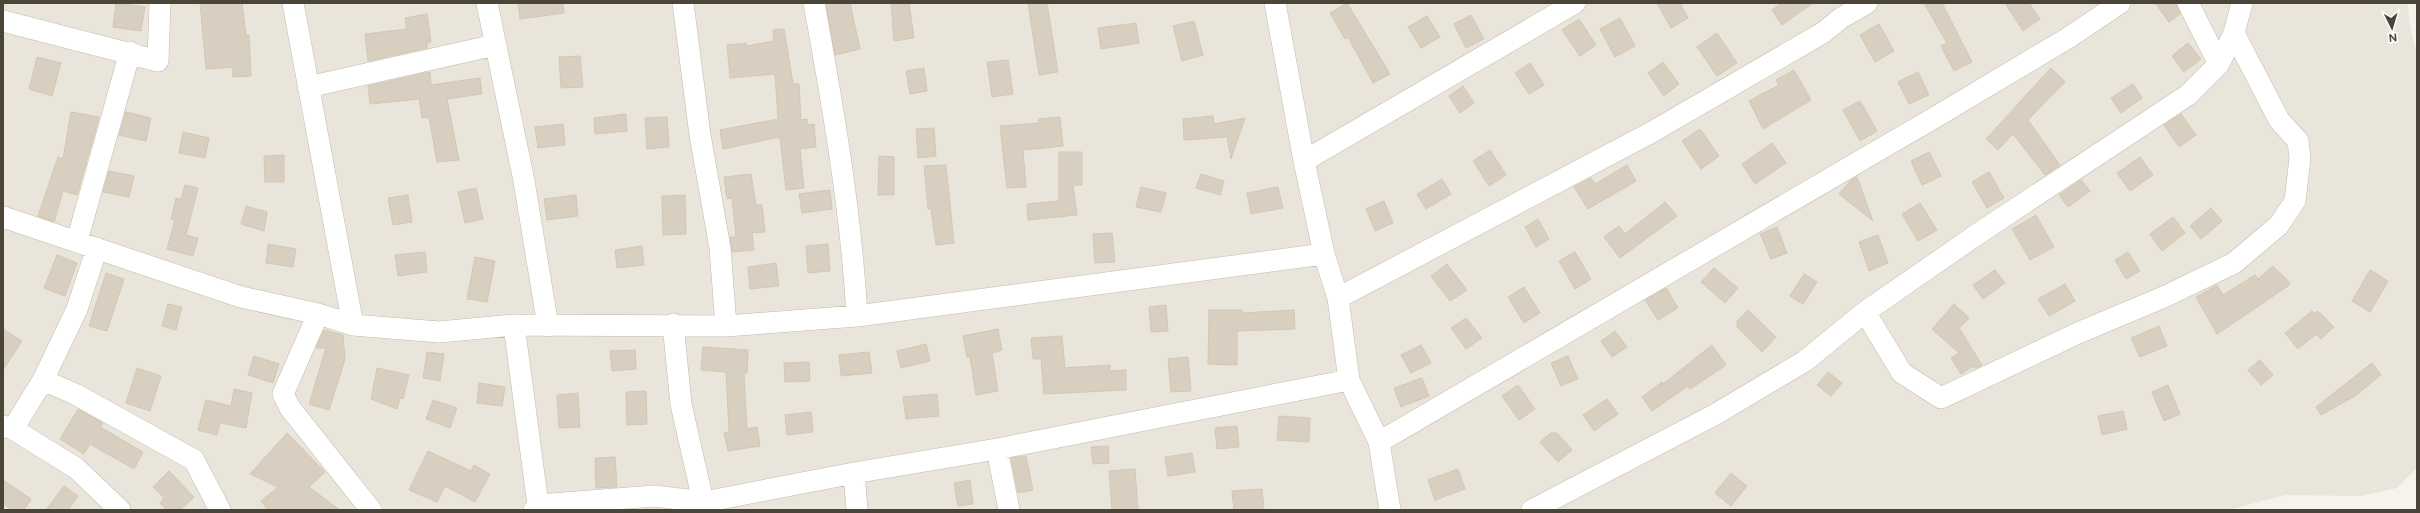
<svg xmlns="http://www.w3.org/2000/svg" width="2420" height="513" viewBox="0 0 2420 513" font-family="Raleway,sans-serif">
	<rect width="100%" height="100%" fill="#f6f3ec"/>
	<path fill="#eae5da" d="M3 3H2408L2410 26 2417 55V467L2397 488 2361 496 2285 495 2228 510H3Z"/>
	<path fill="#d8cfc1" stroke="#d3c7b4" d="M116 3 145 7 141 31 113 27Z
		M200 3H242L246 35H249L251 76 233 77 232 67 206 69Z
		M518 3H563L564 13 520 19Z
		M826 3H850L860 49 835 55Z
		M891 3H909L914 38 894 41Z
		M1028 3H1047L1058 72 1039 75Z
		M1347 3 1390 74 1373 83 1348 37 1345 39 1330 13Z
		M1657 3H1680L1688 18 1671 28Z
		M1782 3H1813L1782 25 1772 10Z
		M1924 3H1942L1972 62 1954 71 1941 46 1947 43Z
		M2005 3H2029L2040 19 2023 31Z
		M2155 3H2176L2180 14 2169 22Z
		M427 14 431 42 427 43V48L368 61 365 34 407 29 405 18Z
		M1471 15 1484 39 1466 48 1454 24Z
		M1427 16 1440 37 1421 48 1408 27Z
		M1620 18 1635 46 1615 57 1600 29Z
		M1579 19 1596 45 1580 56 1562 30Z
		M1194 21 1203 55 1182 61 1173 26Z
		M1136 23 1139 43 1101 49 1098 28Z
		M1879 24 1894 51 1875 62 1860 35Z
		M784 29 793 84H799L801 120 807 119 808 125 814 124 816 147 800 149 804 188 786 190 780 137 723 149 720 130 778 119 775 74 730 78 727 45 746 43V46L774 41 773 30Z
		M1717 33 1737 63 1717 76 1697 47Z
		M2188 43 2201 59 2184 72 2172 56Z
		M580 56 583 87 561 88 559 57Z
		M37 57 61 63 52 96 29 89Z
		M1008 60 1013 94 992 97 987 62Z
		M1663 62 1679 84 1664 96 1648 73Z
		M1530 63 1544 85 1529 94 1515 73Z
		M924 68 927 91 910 94 906 71Z
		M2051 68 2065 82 2028 120 2060 165 2045 175 2013 134 1998 150 1986 139Z
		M1794 70 1811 100 1763 129 1749 101 1779 85 1776 80Z
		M430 72 431 85 480 78 482 94 447 99 459 160 437 162 429 117 422 118 419 99 370 104 368 86Z
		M1918 72 1929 95 1909 104 1898 82Z
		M2133 84 2142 98 2121 113 2111 98Z
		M1463 86 1474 103 1460 113 1449 96Z
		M1860 101 1877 131 1860 141 1843 110Z
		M71 112 99 117 77 195 63 191 54 222 38 216 58 157 63 159Z
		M126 112 151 118 146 141 119 135Z
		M626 114 627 131 595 134 594 118Z
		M2181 114 2196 135 2179 147 2164 125Z
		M1213 116 1214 124 1245 118 1231 159 1227 137 1184 140 1183 119Z
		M667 117 669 147 647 149 645 118Z
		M1060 117 1063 146 1023 150 1026 187 1007 188 1000 126 1039 123V119Z
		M563 124 565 145 538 148 535 127Z
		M934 128 936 156 918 158 916 129Z
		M1700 129 1719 156 1701 169 1682 141Z
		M183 132 209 138 205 158 179 153Z
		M1772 143 1786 163 1755 184 1742 164Z
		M1490 150 1506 175 1489 186 1473 161Z
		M1059 152H1082V185H1073L1077 215 1028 220 1027 204 1059 201Z
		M1929 152 1941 176 1922 185 1911 161Z
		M284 155V182H265L264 156Z
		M879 156 894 157V195H878Z
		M2140 157 2153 175 2130 191 2117 173Z
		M946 165 954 243 936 245 931 209H928L924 166Z
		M1627 165 1636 181 1588 209 1574 187 1591 178 1595 184Z
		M109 171 134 176 129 197 103 192Z
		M1989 172 2004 198 1987 208 1972 182Z
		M751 174 756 205H762L765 232 752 233 754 250 732 252 730 237H736L732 198 727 199 724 177Z
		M1201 174 1224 181 1220 195 1196 188Z
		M1857 177 1873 221 1839 194 1850 181Z
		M1442 179 1451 194 1426 209 1417 194Z
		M2081 180 2090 191 2068 207 2059 195Z
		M185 185 198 188 186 235 198 238 193 256 167 249 175 220 171 219 176 198 181 199Z
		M1141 187 1166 193 1161 212 1136 207Z
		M1278 187 1283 208 1251 214 1247 193Z
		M476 188 483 219 465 223 458 192Z
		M830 190 832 209 802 213 799 194Z
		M408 195 412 222 393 225 388 198Z
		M576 195 578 216 547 220 544 199Z
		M685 195 686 234 663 235 662 196Z
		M1384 201 1393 223 1375 231 1366 209Z
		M1665 202 1677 216 1620 258 1604 237 1619 226 1625 234Z
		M1920 203 1937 230 1918 241 1902 214Z
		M246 206 267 212 264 231 241 224Z
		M2211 208 2222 221 2201 239 2190 226Z
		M2036 215 2054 247 2030 260 2012 229Z
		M2173 217 2185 233 2162 251 2150 234Z
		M1538 219 1549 239 1536 247 1525 227Z
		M1777 227 1787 253 1771 259 1760 234Z
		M1112 233 1115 262 1095 263 1093 234Z
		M1878 235 1888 263 1869 271 1859 242Z
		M268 244 296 249 293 267 266 263Z
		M828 244 830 271 808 273 806 246Z
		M642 246 644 265 617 268 615 250Z
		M425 252 427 272 398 276 395 255Z
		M1575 252 1591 279 1575 289 1559 261Z
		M2128 252 2140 271 2126 279 2115 260Z
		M57 255 77 263 65 296 44 288Z
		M475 257 495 261 487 302 467 299Z
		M776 263 779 286 750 289 748 267Z
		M1447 264 1467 290 1450 301 1431 276Z
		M2273 266 2290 283 2288 286 2217 334 2196 297 2217 285 2223 295 2255 275 2258 279Z
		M1714 268 1738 288 1725 303 1701 282Z
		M1995 270 2005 283 1983 299 1973 285Z
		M2370 270 2388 281 2370 312 2352 301Z
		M106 273 124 279 107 331 89 326Z
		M1804 274 1817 282 1803 304 1790 296Z
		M2065 284 2075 301 2049 316 2038 299Z
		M1524 287 1540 313 1524 323 1508 297Z
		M1666 288 1678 308 1658 320 1645 300Z
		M168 304 182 307 176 330 162 326Z
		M1954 304 1969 318 1959 328 1982 365 1976 368 1973 366 1961 374 1951 358 1959 353 1932 329Z
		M1166 305 1168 331 1151 332 1149 307Z
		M1209 310H1242V313L1294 310 1295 329 1237 331V365L1208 364Z
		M1748 310 1776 337 1762 352 1737 327V321Z
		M2312 311 2315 314 2318 311 2334 327 2321 339 2316 334 2298 349 2285 333Z
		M1466 318 1482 338 1466 349 1451 328Z
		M2159 326 2167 346 2140 357 2131 338Z
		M3 329 22 341 3 370Z
		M998 329 1002 350 992 353 998 391 976 395 970 357H967L963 336Z
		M324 330 343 335 345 359 329 410 309 404 326 348H316Z
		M1615 331 1627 347 1612 357 1601 341Z
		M1062 336 1065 368 1110 365V371L1126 370V390L1044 394 1041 359H1033L1031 338Z
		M926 344 930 361 901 368 897 351Z
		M1421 345 1431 363 1411 373 1401 355Z
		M1712 345 1726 365 1690 389 1688 386 1652 411 1642 397 1662 382 1663 384Z
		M703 347 748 350 747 373H744L747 429 757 427 760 446 728 451 724 433 729 432 726 372 701 370Z
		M635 350 636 369 612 371 610 351Z
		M427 352 444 354 440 381 423 378Z
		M869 352 872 373 841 376 839 355Z
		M254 356 279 364 273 383 248 375Z
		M1568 356 1578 379 1561 386 1551 363Z
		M1188 357 1191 391 1171 392 1168 359Z
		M2260 360 2273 375 2261 385 2248 370Z
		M809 362 810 381 785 382 784 363Z
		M2372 363 2381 375 2355 396 2321 415 2316 407Z
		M137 368 161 376 150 411 126 403Z
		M377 368 409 375 403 399 400 398 397 409 371 399Z
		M1828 372 1842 383 1831 396 1817 385Z
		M1422 378 1429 396 1401 407 1394 388Z
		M479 383 505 387 502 406 477 403Z
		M1518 385 1535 409 1519 420 1502 396Z
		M2168 385 2180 414 2164 421 2152 392Z
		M234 389 252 393 246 428 220 423 217 435 198 430 206 400 231 406Z
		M646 391 647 424 627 425 626 392Z
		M578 393 580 427 559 428 557 395Z
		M937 394 939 416 906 419 903 397Z
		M1607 399 1618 414 1594 431 1583 415Z
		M433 400 457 408 450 428 426 419Z
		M78 409 103 423 100 427 143 452 134 469 90 444 84 454 60 439Z
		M2123 411 2127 429 2102 435 2098 416Z
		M811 412 813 432 787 435 785 415Z
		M1279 416 1310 418 1309 442 1277 440Z
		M1237 426 1239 447 1217 449 1215 428Z
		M287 433 325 472 309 487 340 510H268L261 501 278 487 250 474Z
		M1551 433H1557L1572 450 1558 462 1540 442Z
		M1108 446 1109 463 1093 464 1091 447Z
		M428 451 471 471 474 465 490 474 475 502 445 486 437 502 409 490Z
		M1192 453 1195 472 1168 476 1165 457Z
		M1026 456 1033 490 1018 493 1011 458Z
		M615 457 617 487 596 488 595 458Z
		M1135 469 1138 510H1112L1109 471Z
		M1458 469 1465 489 1435 500 1428 480Z
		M169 471 194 497 180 510H167L160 503 164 498 153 487Z
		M1731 473 1747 486 1731 506 1715 493Z
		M3 480 31 499 24 510H12L3 504Z
		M970 480 973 504 958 506 954 483Z
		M64 486 78 496 68 510H46Z
		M1262 489 1264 510H1234L1232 491Z"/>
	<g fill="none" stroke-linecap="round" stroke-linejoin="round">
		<defs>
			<path id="minor" d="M293 3 353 325
				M487 3 524 181 548 326
				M683 3 700 135 720 248 726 326
				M814 3C833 107 851 210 857 316
				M1275 3 1304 161 1324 254 1338 298 1349 380 1379 442 1390 510
				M2188 3 2219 64
				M3 21 158 61 160 3
				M308 87 495 45
				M1304 161 1575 3
				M3 217 241 297 318 314 353 325 439 332 514 325 726 326 857 316 1324 254
				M77 241 130 52
				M1338 298 1652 132 1824 32 1841 18 1867 3
				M1865 312 1902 373 1941 398 2078 333 2166 296 2234 263 2279 225 2295 201 2300 158 2298 141 2279 120 2234 33
				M318 314 283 394 290 408 371 510
				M673 324 681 404 705 510
				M514 325 538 505
				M43 380 75 394 194 460 220 510
				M3 426 13 429 76 468 120 510
				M13 429 43 380 77 309 97 248
				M1379 442 1944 112 2068 38 2120 3
				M997 449 1009 510
				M854 473 857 510
				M534 510 538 505 654 496 704 502 854 473 997 449 1349 380
				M1532 510 1716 414 1805 361 1865 312 1982 231 2188 95 2219 64 2234 33 2242 3"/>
		</defs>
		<use href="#minor" stroke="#c2bbae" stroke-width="22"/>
		<use href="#minor" stroke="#fff" stroke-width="21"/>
	</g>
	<rect width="2420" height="513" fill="none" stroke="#4b4439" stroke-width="8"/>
	<g transform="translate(2392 28) rotate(175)" stroke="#ffffff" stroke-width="3" paint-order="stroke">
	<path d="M0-3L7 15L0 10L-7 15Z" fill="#4b4439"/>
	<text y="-6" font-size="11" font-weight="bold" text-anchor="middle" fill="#4b4439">N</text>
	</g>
</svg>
